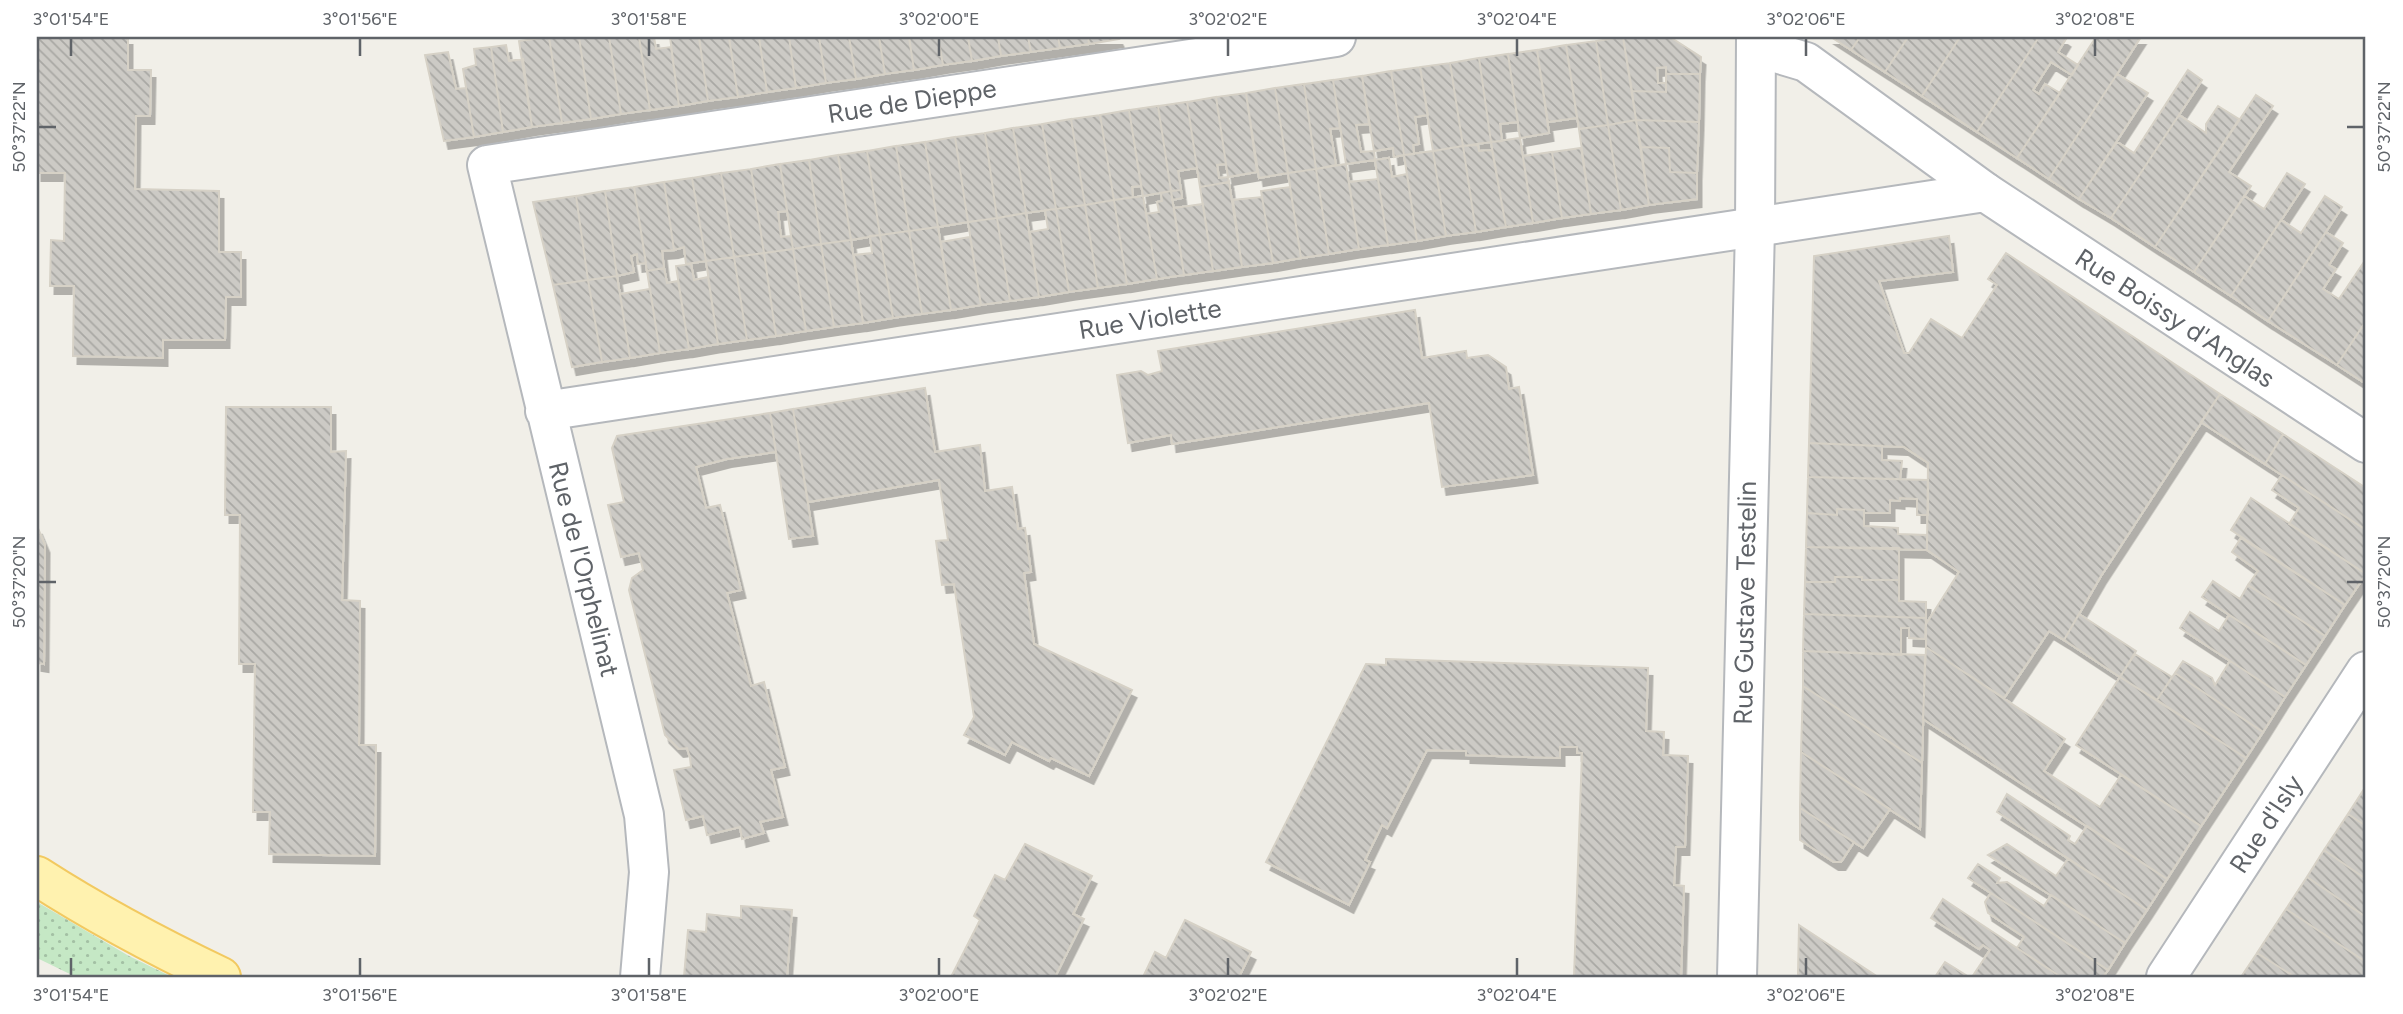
<svg xmlns="http://www.w3.org/2000/svg" width="2403" height="1014" viewBox="0 0 2403 1014" font-family="Figtree,sans-serif">
	<defs>
		<pattern id="grass-dots" width="8" height="8" patternUnits="userSpaceOnUse" patternTransform="scale(1.75)"><rect width="8" height="8" fill="#c5e8c5"/><path d="M2 2h.1M6 6h.1" fill="none" stroke="#a3c0a4" stroke-width="1.8" stroke-linecap="round"/></pattern>
		<pattern id="building-back-hatch" width="6" height="6" patternUnits="userSpaceOnUse" patternTransform="scale(1.75)"><rect width="6" height="6" fill="#cccac5"/><path d="M-1 5l2 2M0 0l6 6M5-1l2 2" fill="none" stroke="#a9a8a4"/></pattern>
		<filter id="shadow"><feDropShadow dx="4.5" dy="8" stdDeviation="0" flood-color="#0004"/></filter>
	</defs>
	<rect width="100%" height="100%" fill="#f1efe8"/>
	<path fill="url(#grass-dots)" d="M37 902 129 956 172 977H76L37 958Z"/>
	<path fill="url(#building-back-hatch)" stroke="#d6d1c6" stroke-width="2" filter="url(#shadow)" d="M37 37H128V70H151L150 116H136L135 189 219 191V252H241V297H226L225 340H163V358L73 356 74 286H50L51 240 64 241 65 173H37Z
		M549 37H579L591 119 562 123Z
		M549 37 562 123 532 127 519 41Z
		M579 37H609L621 114 591 119Z
		M609 37H639L650 110 621 114Z
		M639 37H654L656 49 671 47 679 106 650 110Z
		M670 37H699L708 101 679 106Z
		M699 37H729L738 97 708 101Z
		M729 37H759L767 92 738 97Z
		M759 37H789L796 88 767 92Z
		M789 37H819L826 83 796 88Z
		M819 37H849L856 79 826 83Z
		M849 37H879L885 74 856 79Z
		M879 37H909L914 70 885 74Z
		M909 37H938L943 65 914 70Z
		M938 37H968L972 61 943 65Z
		M968 37H998L1001 56 972 61Z
		M998 37H1028L1031 52 1001 56Z
		M1028 37H1058L1060 48 1031 52Z
		M1058 37H1088L1089 44 1060 48Z
		M1088 37H1118L1119 39 1089 44Z
		M1623 37 1636 120 1608 125 1596 41Z
		M1623 37H1670L1701 57 1700 74H1666V67L1657 68 1658 83H1666V92L1632 91Z
		M1831 37H1860L1851 50Z
		M1860 37H1908L1885 72 1851 50Z
		M1908 37H1960L1922 96 1885 72Z
		M1960 37H2039L1977 132 1922 96Z
		M2039 37H2063L2066 39 2058 52 2078 65 2072 75 2051 62 2033 90 2039 94 2045 84 2060 93 2017 158 1977 132Z
		M2096 37H2141L2049 179 2017 158Z
		M1596 41 1608 125 1579 129 1566 45Z
		M506 45 509 61 523 59 532 127 503 132 491 47Z
		M1566 45 1577 118 1548 122 1537 50Z
		M491 47 503 132 474 137 463 69 476 65 474 49Z
		M1537 50 1549 133 1520 138 1508 54Z
		M448 52 456 89 466 88 474 137 444 141 425 55Z
		M1508 54 1518 122 1500 124 1502 141 1491 142 1479 58Z
		M1479 58 1491 142 1463 146 1450 63Z
		M1450 63 1463 146 1433 151 1420 67Z
		M1420 67 1428 115 1415 117 1419 144 1413 145 1414 154 1404 155 1391 71Z
		M2188 70 2202 80 2111 218 2079 199 2117 142 2134 153Z
		M1391 71 1404 155 1394 157 1393 148 1374 151 1362 76Z
		M1666 74H1700L1699 122 1636 120 1632 91 1666 92Z
		M2117 74 2148 93 2079 199 2049 179Z
		M1362 76 1369 124 1356 125 1361 152 1374 151 1375 160 1346 164 1333 80Z
		M1333 80 1340 128 1330 129 1336 165 1316 169 1304 84Z
		M1304 84 1316 169 1288 173 1275 88Z
		M1275 88 1288 173 1259 178 1246 93Z
		M1246 93 1257 172 1228 177 1216 97Z
		M2256 95 2273 106 2229 172 2251 186 2194 272 2155 247Z
		M1216 97 1226 164 1217 165 1219 178 1228 177 1229 182 1200 187 1187 102Z
		M1187 102 1197 168 1178 171 1181 190 1171 191 1158 106Z
		M1158 106 1171 191 1143 196 1129 110Z
		M2218 106 2239 119 2155 247 2111 218 2179 115 2206 133V124Z
		M1129 110 1141 186 1132 187 1133 197 1114 200 1100 115Z
		M1100 115 1114 200 1085 205 1071 119Z
		M1071 119 1085 205 1056 209 1042 124Z
		M1636 120 1699 122 1697 173 1670 172 1669 148 1641 147Z
		M1636 120 1649 205 1621 210 1608 125Z
		M1042 124 1056 209 1026 213 1013 128Z
		M1608 125 1621 210 1591 214 1579 129Z
		M1013 128 1026 213 997 218 985 133Z
		M985 133 997 218 968 222 955 137Z
		M955 137 968 222 938 227 925 142Z
		M1520 138 1533 223 1506 227 1491 142Z
		M925 142 938 227 909 231 896 146Z
		M1478 145 1479 151 1492 150 1506 227 1476 232 1463 146Z
		M896 146 909 231 880 235 867 151Z
		M1463 146 1476 232 1446 236 1433 151Z
		M1641 147 1669 148 1670 172 1697 173V199L1649 205Z
		M1581 148 1591 214 1562 218 1552 152Z
		M867 151 880 235 851 240 838 155Z
		M1433 151 1446 236 1417 241 1404 155Z
		M1552 152 1562 218 1533 223 1523 156Z
		M838 155 851 240 821 244 809 160Z
		M1389 158 1392 177 1407 174 1417 241 1388 245 1375 160Z
		M809 160 821 244 793 249 780 164Z
		M780 164 787 211 778 212 781 237 791 236 793 249 764 253 751 169Z
		M1346 164 1359 249 1329 254 1316 169Z
		M751 169 764 253 734 257 721 173Z
		M1316 169 1329 254 1301 258 1288 173Z
		M721 173 734 257 706 261 692 178Z
		M2287 173 2305 184 2231 296 2194 272 2244 196 2264 209Z
		M692 178 706 261 686 264 684 247 674 250 664 182Z
		M1378 179 1388 245 1359 249 1349 182Z
		M664 182 674 250 662 251 664 268 647 271 634 187Z
		M1229 182 1242 267 1213 271 1200 187Z
		M634 187 646 263 638 264 637 254 631 256 634 272 617 276 605 191Z
		M1290 187 1301 258 1273 263 1261 191Z
		M1181 190 1182 198 1172 200 1171 191Z
		M605 191 617 276 588 280 576 196Z
		M1171 191 1184 275 1157 279 1146 214 1159 212 1157 202 1162 201 1161 193Z
		M576 196 588 280 553 285 533 202Z
		M1143 196 1157 279 1127 284 1114 200Z
		M2325 196 2342 207 2268 321 2231 296 2281 220 2301 233Z
		M1262 197 1273 263 1242 267 1233 200Z
		M1114 200 1127 284 1098 288 1085 205Z
		M1203 204 1213 271 1184 275 1174 208Z
		M1085 205 1098 288 1069 292 1056 209Z
		M1056 209 1069 292 1039 297 1030 232 1048 229 1045 210Z
		M1026 213 1039 297 1010 301 997 218Z
		M997 218 1010 301 981 305 968 222Z
		M938 227 951 310 922 314 909 231Z
		M909 231 922 314 893 318 880 235Z
		M2326 232 2343 243 2329 265 2336 269 2323 289 2339 299 2366 259V321L2337 365 2268 321Z
		M880 235 893 318 863 323 854 255 872 253 870 236Z
		M1949 236 1953 272 1879 281 1904 353H1909L1931 319 1962 338 1997 285 1988 279 2006 253 2220 394 2101 576 2064 640 2049 631 2004 698 1926 647V624L1959 572 1927 550 1928 463 1904 447 1809 443 1814 256Z
		M970 237 981 305 951 310 941 242Z
		M851 240 863 323 834 327 821 244Z
		M821 244 834 327 806 331 793 249Z
		M793 249 806 331 776 336 764 253Z
		M764 253 776 336 747 340 734 257Z
		M734 257 747 340 718 344 706 261Z
		M691 264 694 280 708 277 718 344 689 349 676 266Z
		M664 268 667 283 678 281 689 349 660 353 647 271Z
		M617 276 630 358 602 362 588 280Z
		M588 280 602 362 572 367 553 285Z
		M650 289 660 353 630 358 620 294Z
		M1415 310 1422 358 1466 351 1467 358 1488 355 1506 367 1509 389 1519 387 1533 475 1442 487 1429 403 1172 444 1171 435 1128 443 1117 375 1141 371 1148 375 1162 371 1158 351Z
		M2362 327 2366 330V384L2337 365Z
		M925 388 935 452 980 445 985 491 1012 487 1018 529 1025 528 1031 572 1024 573 1034 644 1132 690 1089 776 1051 758 1049 761 1012 742 1005 755 964 735 974 717 954 584 942 585 936 541 948 540 939 480 808 502 793 409Z
		M2220 394 2283 434 2265 464 2201 422Z
		M226 407H331V452L346 451 342 600 360 601 359 745H376L375 856 269 854 270 812H253L255 664H239L240 515H225Z
		M793 409 813 536 789 539 770 413Z
		M770 413 776 452 727 459 696 467 706 508 720 505 741 590 727 593 751 686 764 682 785 767 771 770 783 817 760 822 764 833 742 839 740 827 707 835 703 816 686 820 674 770 691 767 690 758 687 748 679 749 665 735 629 590 632 578 643 570 639 553 621 557 608 505 624 502 612 448 617 436Z
		M2283 434 2366 488V530L2265 464Z
		M1809 443 1882 446V460L1902 461 1900 479 1808 477Z
		M2282 475 2366 530V574L2289 524 2299 508 2272 490Z
		M1808 477 1928 480V515H1917V499L1900 498V501L1890 500V513H1864V510L1837 509V515L1807 513Z
		M2251 498 2366 574 2345 605 2231 530Z
		M1837 509 1864 510V526L1898 528V534L1927 535V550L1806 547 1807 513 1837 515Z
		M37 526 45 545 44 664 37 663Z
		M2241 538 2345 605 2325 636 2248 585 2258 571 2232 552Z
		M1806 547 1899 548V580H1862V577H1835V582H1805Z
		M1835 577H1862V580H1899V601L1926 602V618L1804 614 1805 582H1835Z
		M2213 581 2240 599 2248 585 2325 636 2306 665 2202 597Z
		M2190 612 2219 631 2229 615 2306 665 2285 697 2180 628Z
		M1804 614 1926 618 1925 639 1909 638V628H1901V655L1803 651Z
		M2079 614 2136 651 2120 677 2064 640Z
		M1926 647 2065 739 2044 771 2100 807 2121 775 2201 826 2167 879 1923 719Z
		M1803 651 1925 655 1922 763 1803 686Z
		M2135 654 2172 677 2157 700 2120 677Z
		M1386 659 1648 668 1646 731 1664 732 1663 755 1688 756 1685 847H1676L1674 885 1684 886 1681 977H1574L1582 753H1577V747H1560V758L1466 755V751L1427 750 1387 828 1382 825 1365 860 1370 862 1349 905 1266 862 1366 664 1386 665Z
		M2183 661 2212 678 2215 685 2230 661 2285 697 2263 732 2175 673Z
		M2175 673 2263 732 2246 758 2157 700Z
		M2120 677 2246 758 2201 826 2076 745Z
		M1803 686 1922 763 1920 829 1801 752Z
		M1801 752 1890 809 1863 848 1800 808Z
		M2366 786V826L2348 814Z
		M2007 794 2070 836 2068 840 2075 844 2087 826 2167 879 2147 910 1997 812Z
		M1800 808 1854 842 1841 862H1834L1800 840Z
		M2348 814 2366 826V879L2324 850Z
		M1025 844 1092 876 1073 914 1084 919 1055 977H951L980 920 974 916 995 875 1005 880Z
		M2007 844 2056 876 2068 859 2147 910 2125 943 1988 855Z
		M2324 850 2366 879V917L2307 877Z
		M1978 864 2000 878 1997 883 2007 882 2044 906 2051 895 2125 943 2108 970 1968 878Z
		M2307 877 2366 917V962L2286 909Z
		M1991 893 2108 970 2103 977H2061L2017 948 2024 937 1988 913 1985 902Z
		M1943 899 2017 948 2061 977H1972L1990 950 1983 945 1979 949 1931 918Z
		M741 906 792 910 787 977H684L688 930 706 932 707 914 741 918Z
		M2286 909 2366 962V977H2295L2257 953Z
		M1185 920 1251 952 1239 977H1143L1155 952 1166 958Z
		M1799 925 1878 977H1803L1798 974Z
		M2257 953 2295 977H2241Z
		M1945 962 1969 977H1935Z"/>
	<g fill="none" stroke-linecap="round" stroke-linejoin="round">
		<defs>
			<path id="pedestrian" d="M1756 47 1806 62 1985 192"/>
			<path id="minor" d="M545 411 1985 192 2366 443
				M640 977 649 872 644 815 487 165 1336 37"/>
			<path id="tertiary" d="M1737 977 1755 228 1756 37
				M2166 977 2366 671"/>
			<path id="primary" d="M37 876C96 914 158 947 221 977"/>
		</defs>
		<use href="#pedestrian" stroke="#b5b8bc" stroke-width="42"/>
		<use href="#minor" stroke="#b5b8bc" stroke-width="42"/>
		<use href="#tertiary" stroke="#b5b8bc" stroke-width="42"/>
		<use href="#primary" stroke="#f2c960" stroke-width="42"/>
		<use href="#pedestrian" stroke="#fff" stroke-width="38"/>
		<use href="#minor" stroke="#fff" stroke-width="38"/>
		<use href="#tertiary" stroke="#fff" stroke-width="38"/>
		<use href="#primary" stroke="#fff2af" stroke-width="38"/>
	</g>
	<path fill="none" stroke="#5f6368" stroke-width="2.5" d="M71 38V56M360 38V56M649 38V56M939 38V56M1228 38V56M1517 38V56M1806 38V56M2095 38V56M38 127H56M2347 127H2364M38 582H56M2347 582H2364M71 958V976M360 958V976M649 958V976M939 958V976M1228 958V976M1517 958V976M1806 958V976M2095 958V976"/>
	<g text-anchor="middle" stroke-width="5" stroke-linejoin="round" paint-order="stroke">
		<g font-size="26" fill="#5f6368" stroke="#fff">
			<text transform="translate(912 101) rotate(-9)" y="9">Rue de Dieppe</text>
			<text transform="translate(2175 318) rotate(33)" y="9">Rue Boissy d'Anglas</text>
			<text transform="translate(1150 319) rotate(-9)" y="9">Rue Violette</text>
			<text transform="translate(584 569) rotate(76)" y="9">Rue de l'Orphelinat</text>
			<text transform="translate(1745 603) rotate(-89)" y="9">Rue Gustave Testelin</text>
			<text transform="translate(2266 824) rotate(-57)" y="9">Rue d'Isly</text>
		</g>
	</g>
	<rect width="2403" height="1014" fill="none" stroke="#ffffff" stroke-width="77"/>
	<rect x="38" y="38" width="2326" height="938" fill="none" stroke="#5f6368" stroke-width="2.5"/>
	<g font-size="18" text-anchor="middle" fill="#5f6368">
		<text x="71" y="25">3°01'54"E</text>
		<text x="360" y="25">3°01'56"E</text>
		<text x="649" y="25">3°01'58"E</text>
		<text x="939" y="25">3°02'00"E</text>
		<text x="1228" y="25">3°02'02"E</text>
		<text x="1517" y="25">3°02'04"E</text>
		<text x="1806" y="25">3°02'06"E</text>
		<text x="2095" y="25">3°02'08"E</text>
		<text transform="translate(19 127) rotate(-90)" y="6">50°37'22"N</text>
		<text transform="translate(2384 127) rotate(-90)" y="6">50°37'22"N</text>
		<text transform="translate(19 582) rotate(-90)" y="6">50°37'20"N</text>
		<text transform="translate(2384 582) rotate(-90)" y="6">50°37'20"N</text>
		<text x="71" y="1001">3°01'54"E</text>
		<text x="360" y="1001">3°01'56"E</text>
		<text x="649" y="1001">3°01'58"E</text>
		<text x="939" y="1001">3°02'00"E</text>
		<text x="1228" y="1001">3°02'02"E</text>
		<text x="1517" y="1001">3°02'04"E</text>
		<text x="1806" y="1001">3°02'06"E</text>
		<text x="2095" y="1001">3°02'08"E</text>
	</g>
</svg>
